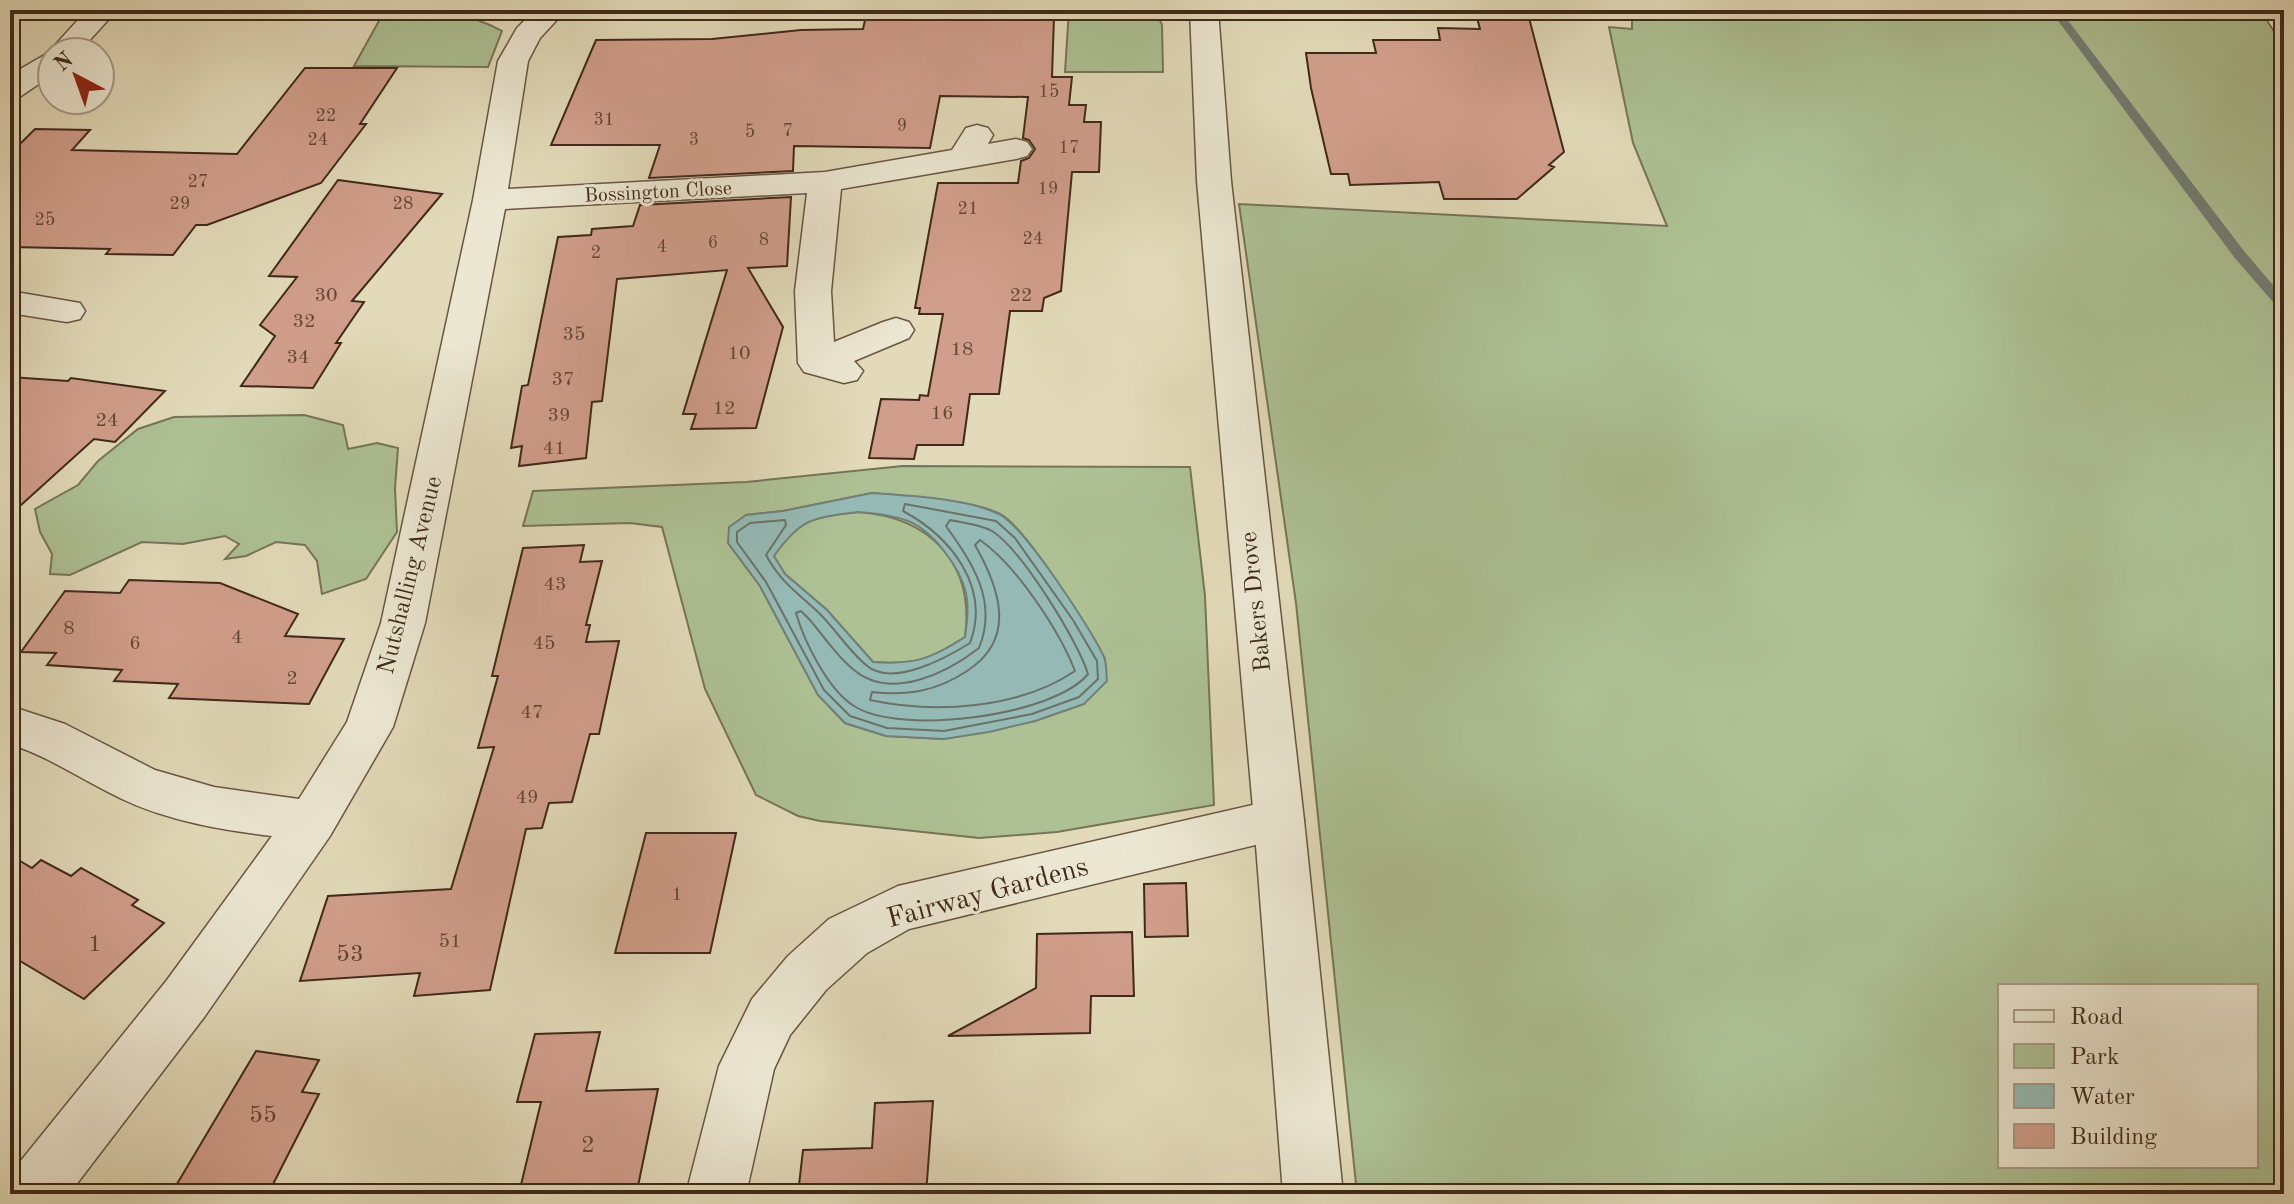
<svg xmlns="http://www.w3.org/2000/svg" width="2294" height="1204" viewBox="0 0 2294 1204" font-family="'Old Standard TT',serif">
	<rect width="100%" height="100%" fill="#e2dab9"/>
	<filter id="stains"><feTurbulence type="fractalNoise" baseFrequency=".0025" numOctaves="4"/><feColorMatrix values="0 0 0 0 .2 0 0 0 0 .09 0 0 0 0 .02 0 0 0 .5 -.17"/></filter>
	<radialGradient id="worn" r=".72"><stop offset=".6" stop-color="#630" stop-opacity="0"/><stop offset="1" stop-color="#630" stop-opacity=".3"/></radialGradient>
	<path fill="#adc194" stroke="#767557" stroke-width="2" fill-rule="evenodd" d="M385 10C425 10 467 11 502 31L488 67 354 66Z
		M1069 10H1133L1159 18 1162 25 1163 72H1065Z
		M1632 10H2261L2284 47V1194H1357L1296 603 1239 204 1667 226 1633 143 1609 27 1632 29ZM2000 986H2256V1166H2000Z
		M304 415 343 425 348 449 377 443 398 448 395 488 397 532 366 579 322 594 317 561 305 545 276 542 246 556 225 559 239 544 225 536 183 544 142 542 70 575 50 574 52 554 40 532 35 509 78 485 98 461 138 429 174 417Z
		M903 466 1190 467 1205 596 1214 805 1057 832 979 838 820 821 798 816 756 795 705 689 662 527 630 523 523 526 533 491 746 482ZM872 493C903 496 974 500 1000 514 1027 528 1088 629 1105 659L1084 704 1035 721 944 739 886 736 845 723 818 695 760 586 728 543 746 515 783 511Z
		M858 512C930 517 975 563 965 637 929 660 916 665 873 662L827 610 785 574 773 556C802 517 812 518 858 512Z"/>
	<path fill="#95bab5" stroke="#738077" stroke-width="2" fill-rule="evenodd" d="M872 493C910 496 965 498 999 514 1023 525 1092 630 1104 657 1107 664 1106 673 1107 681L1084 704 1035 721 989 732 944 739 886 736 845 723 818 695 760 586 728 543 729 527 746 515 783 511ZM858 512C876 513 891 515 908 521 933 531 960 567 966 593 969 607 967 622 965 637 931 659 914 665 873 662L827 610 785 574 774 556C802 517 813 518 858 512Z"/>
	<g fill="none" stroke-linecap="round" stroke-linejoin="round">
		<path stroke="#6a7268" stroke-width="2" d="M905 504 996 521 1015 538 1073 620 1097 661 1098 679 1079 697 1032 714 944 731 887 728 850 716 824 690 766 582 737 542V532L750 523 785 520 786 525 766 555C781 583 798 593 820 614 836 630 849 651 866 665 892 688 946 658 970 643 991 587 951 537 903 511Z
			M950 520C963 523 980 524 992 531 1021 549 1078 641 1088 674 1054 716 900 736 854 706 828 690 804 641 796 613L801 611 809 619C824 636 836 656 854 670 891 701 947 673 979 648 998 601 973 564 946 526Z
			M980 540C1016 565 1059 630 1075 671 1019 709 934 714 870 700L872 692C908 696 937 691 967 671 1017 639 1000 589 975 545Z"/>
		<path fill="#738077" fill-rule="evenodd" d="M2050 10H2060L2244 251 2284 298V310L2279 309 2234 257Z"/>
	</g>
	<path fill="#d19e8b" stroke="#40291a" stroke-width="2" d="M1476 14H1528L1564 152 1549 165 1554 167 1517 199H1444L1439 182 1350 185 1348 174H1331L1311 88 1306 53H1376L1373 40H1440L1438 28 1480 29Z
		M936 15V18L1054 17 1052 77H1072L1069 105H1086L1084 122H1101L1099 172H1072L1061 291 1044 298 1042 311H1010L999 394H970L963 445H917L914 459 869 458 881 399 919 400 920 395 928 396 943 314H919L920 308H915L938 183H1018L1021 161 1029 158 1035 149 1029 140 1023 138 1028 97 940 96 930 148 794 146 793 171 649 178 660 145H551L596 40 712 39 801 30 863 29 866 16Z
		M305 68H397L360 124H366L321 183 207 225H196L173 255 106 254 110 249 10 247V148H16L35 129 90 130 72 150 237 154Z
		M338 180 442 194 352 301 364 302 336 343H341L313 388 241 386 275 336 260 325 297 277 269 276Z
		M791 197 787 266 748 268 783 327 756 428 691 429 696 414H683L727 270 617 279 602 401 592 402 586 458 519 466 522 446 511 448 522 386 528 385 558 237 591 235 592 229 633 226 640 205Z
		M10 377 68 381 71 378 165 391 115 442 94 439 10 515Z
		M584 545 580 562 602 561 586 625H590L586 642 619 641 599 734H590L572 802 549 803 542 828 526 829 490 990 414 996 420 973 300 981 328 896 451 889 494 747 478 748 498 676H492L523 548Z
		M129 580 220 583 298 614 285 636 344 639 309 704 169 698 178 684 114 681 122 670 47 665 56 653 21 652 65 591 120 593Z
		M646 833H736L710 953H615Z
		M10 855 32 868 41 860 71 876 81 868 138 900 132 905 164 923 84 999 10 955Z
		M1186 883 1188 936 1145 937 1144 884Z
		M1132 932 1134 996H1091L1090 1033 948 1036 1036 988 1037 934Z
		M600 1032 586 1091 658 1089 638 1186 520 1189 541 1102H517L535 1034Z
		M256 1051 319 1060 302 1092 319 1094 268 1194H171Z
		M933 1101 926 1194H798L803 1150 872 1148 875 1103Z"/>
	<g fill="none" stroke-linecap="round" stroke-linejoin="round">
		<defs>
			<path id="minor" d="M87 10H117L79 52H52V75L21 96 10 98V75L48 53Z
				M535 10H566L540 38 528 61 508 189 825 172 952 150 966 128 977 125 988 128 993 135 988 144 1016 139 1027 142 1032 149 1027 156 1016 159 841 189 831 291 834 342 883 322 896 318 909 322 914 330 909 338 854 361 863 371 857 380 844 383 804 372 798 363 795 291 807 193 505 209 425 623 393 727 330 836 205 1016 69 1194H10L11 1173 167 980 272 836C222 830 168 821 122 799 84 781 50 757 10 744V706L65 724 155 770 214 787 299 799 347 722 381 623 473 200 498 61 517 28Z
				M2261 10H2284V33L2274 30Z
				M10 291 80 303 85 311 80 319 67 322 10 313Z
				M1279 799 1297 805 1304 820 1297 835 909 929 867 953 826 990 790 1035 774 1069 746 1194H686L719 1066 752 999 788 956 829 919 898 886Z"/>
			<path id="tertiary" d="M1190 10H1218L1231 181 1304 820 1343 1194H1283L1254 820 1197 181Z"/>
		</defs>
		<use href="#minor" stroke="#685542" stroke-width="3"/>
		<use href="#tertiary" stroke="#685542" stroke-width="3"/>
		<use href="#minor" fill="#ece7d2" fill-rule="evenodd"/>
		<use href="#tertiary" fill="#ece7d2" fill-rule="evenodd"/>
	</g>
	<g text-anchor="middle" stroke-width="6" stroke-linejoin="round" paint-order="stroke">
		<g font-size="18" fill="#644636">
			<text x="1049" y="97">15</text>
			<text x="326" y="121">22</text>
			<text x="604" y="125">31</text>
			<text x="902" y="131">9</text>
			<text x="788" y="136">7</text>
			<text x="750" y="137">5</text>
			<text x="318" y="145">24</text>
			<text x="694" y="145">3</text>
			<text x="1069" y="153">17</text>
			<text x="198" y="187">27</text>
			<text x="1048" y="194">19</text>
			<text x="180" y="209">29</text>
			<text x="403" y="209">28</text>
			<text x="968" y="214">21</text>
			<text x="45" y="225">25</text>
			<text x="1033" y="244">24</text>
			<text x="764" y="245">8</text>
			<text x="713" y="248">6</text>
			<text x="662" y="252">4</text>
			<text x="596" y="258">2</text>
		</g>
		<g font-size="20" fill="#40291a" stroke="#ece7d2">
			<text transform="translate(658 191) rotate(-3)" y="7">Bossington Close</text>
		</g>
		<g font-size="20" fill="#644636">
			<text x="326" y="301">30</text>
			<text x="1021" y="301">22</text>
			<text x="304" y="327">32</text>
			<text x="574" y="340">35</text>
			<text x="962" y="355">18</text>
			<text x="739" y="359">10</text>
			<text x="298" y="363">34</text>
			<text x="563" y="385">37</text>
			<text x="724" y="414">12</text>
			<text x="942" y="419">16</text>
			<text x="559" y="421">39</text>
			<text x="107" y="426">24</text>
			<text x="554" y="454">41</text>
			<text x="555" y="590">43</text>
			<text x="69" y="634">8</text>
			<text x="237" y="643">4</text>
			<text x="135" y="649">6</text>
			<text x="544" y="649">45</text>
			<text x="292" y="684">2</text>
			<text x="532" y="718">47</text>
			<text x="527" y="803">49</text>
			<text x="677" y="900">1</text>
			<text x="450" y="947">51</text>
		</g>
		<g font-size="24" fill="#40291a" stroke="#ece7d2">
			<text transform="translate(409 575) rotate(-76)" y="8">Nutshalling Avenue</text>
			<text transform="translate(1255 602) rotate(-96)" y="8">Bakers Drove</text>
		</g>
		<g font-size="24" fill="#644636">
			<text x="95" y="951">1</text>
			<text x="350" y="961">53</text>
			<text x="263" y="1122">55</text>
			<text x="588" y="1152">2</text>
		</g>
		<g font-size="28" fill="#40291a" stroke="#ece7d2">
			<text transform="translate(987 891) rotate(-15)" y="10">Fairway Gardens</text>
		</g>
	</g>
	<rect width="2294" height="1204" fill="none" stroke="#e2dab9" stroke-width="40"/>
	<rect x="12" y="12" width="2270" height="1180" fill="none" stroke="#40291a" stroke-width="4"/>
	<rect x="20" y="20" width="2254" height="1164" fill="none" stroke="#40291a" stroke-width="2"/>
	<rect x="1998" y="984" width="260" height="184" fill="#ece7d2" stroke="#a79b88" stroke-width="2"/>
	<rect x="2014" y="1010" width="40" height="12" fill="#ece7d2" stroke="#a79b88" stroke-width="2"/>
	<text x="2070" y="1024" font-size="24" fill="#40291a">Road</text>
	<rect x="2014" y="1044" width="40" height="24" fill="#adc194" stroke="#a79b88" stroke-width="2"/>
	<text x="2070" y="1064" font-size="24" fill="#40291a">Park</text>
	<rect x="2014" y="1084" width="40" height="24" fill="#95bab5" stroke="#a79b88" stroke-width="2"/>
	<text x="2070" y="1104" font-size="24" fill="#40291a">Water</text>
	<rect x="2014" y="1124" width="40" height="24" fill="#d19e8b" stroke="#a79b88" stroke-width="2"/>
	<text x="2070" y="1144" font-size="24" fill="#40291a">Building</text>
	<g transform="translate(76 76) rotate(319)"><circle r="38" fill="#ece7d2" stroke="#a79b88" stroke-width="2"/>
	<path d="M0-6L14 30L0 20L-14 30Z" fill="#8f2418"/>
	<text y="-12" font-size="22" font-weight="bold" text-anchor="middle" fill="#40291a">N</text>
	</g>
	<rect width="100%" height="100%" filter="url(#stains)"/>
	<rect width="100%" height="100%" fill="url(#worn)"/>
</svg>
